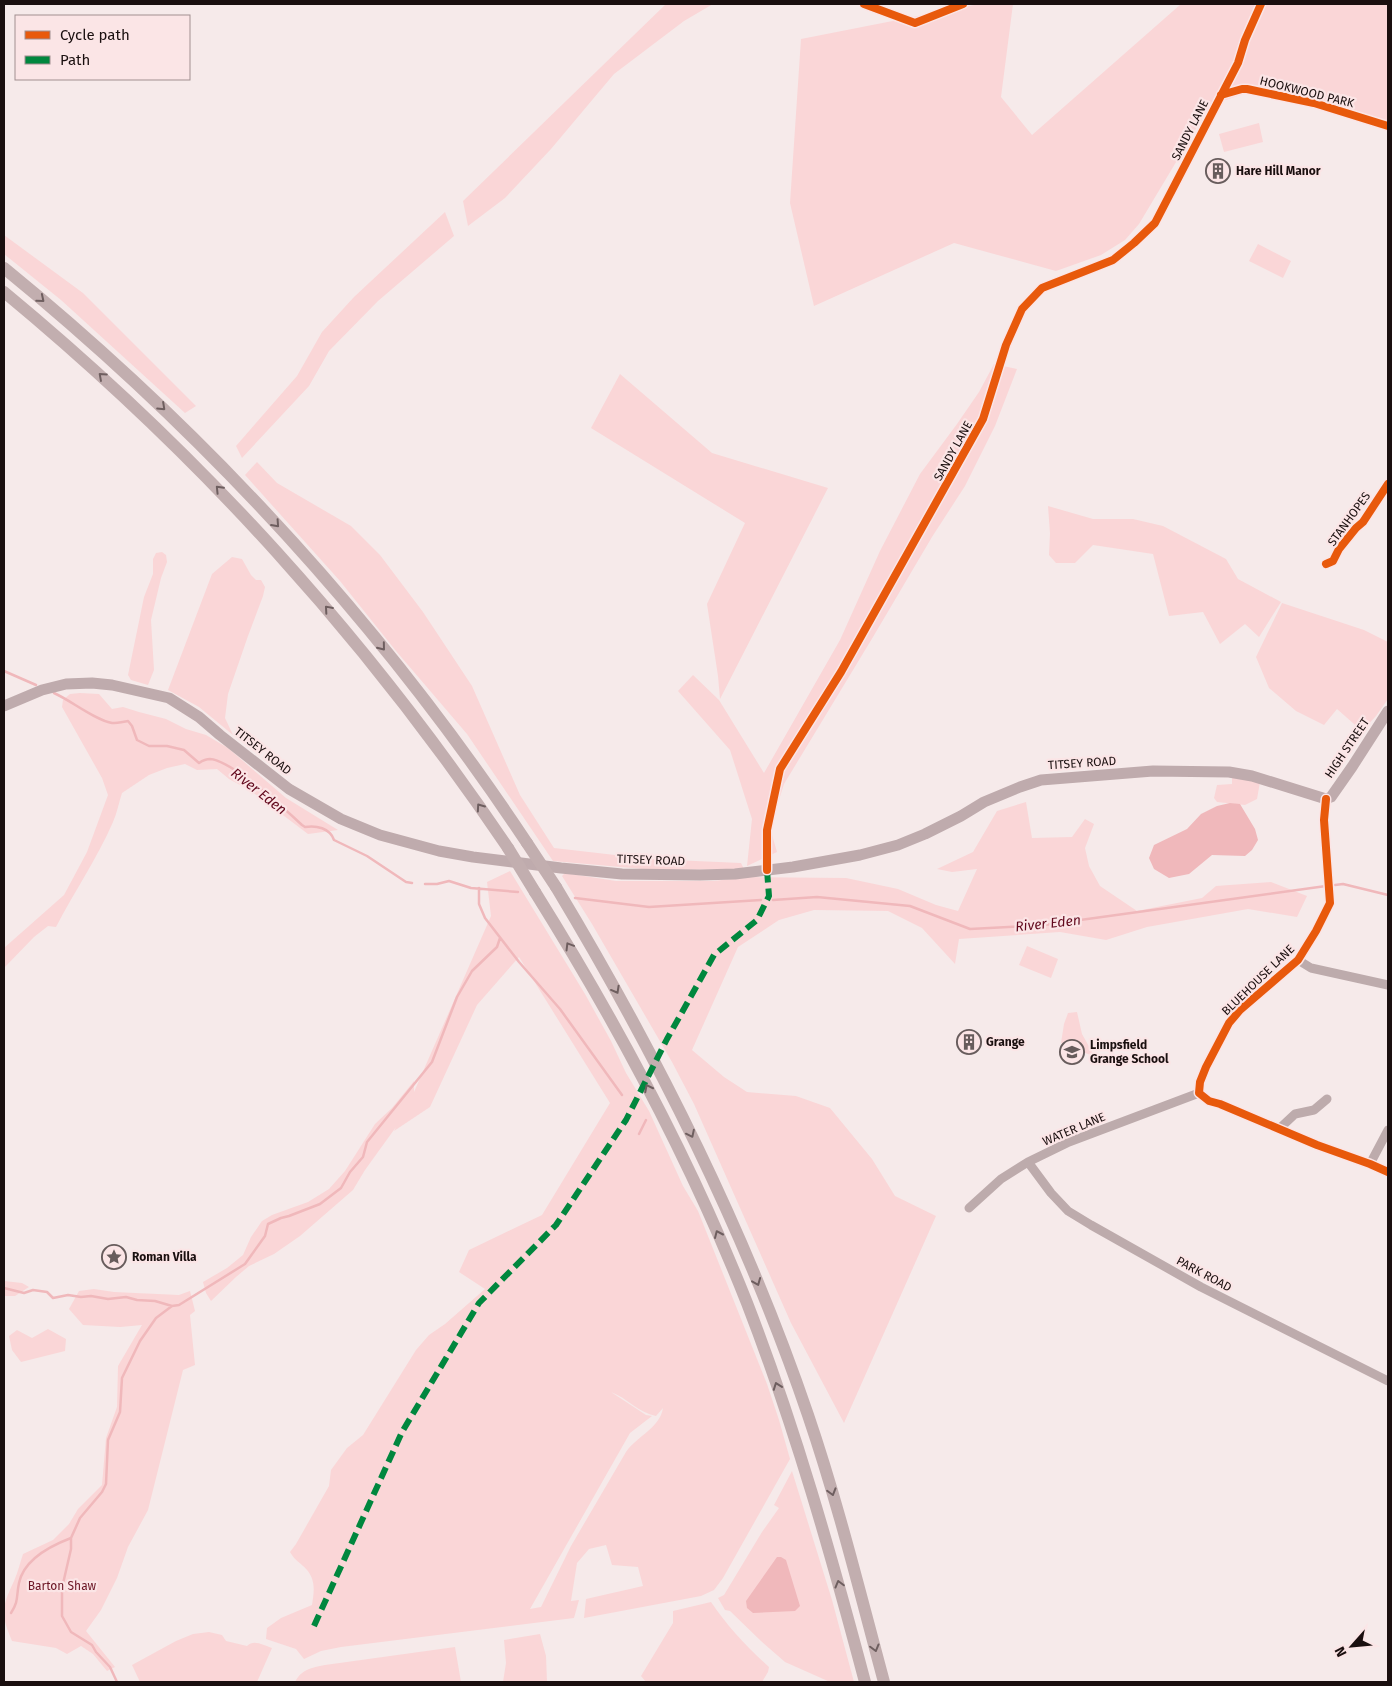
<svg xmlns="http://www.w3.org/2000/svg" width="1392" height="1686" viewBox="0 0 1392 1686" font-family="'Fira Sans',sans-serif">
	<rect width="100%" height="100%" fill="#f6eaea"/>
	<path fill="#fad6d7" fill-rule="evenodd" d="M666 4H713L684 21 614 74 551 149 505 198 468 226 463 201Z
		M979 4H1013L1001 97 1032 135 1181 4H1388V123L1258 89 1226 100 1215 97 1139 224 1125 240 1101 255 1056 271 954 243 814 306 790 203 801 39Z
		M1259 123 1263 142 1224 152 1219 134Z
		M445 212 454 236 378 301 329 351 309 386 242 458 236 446 297 376 322 332 354 297Z
		M4 235 83 293 196 406 185 413 61 300 4 254Z
		M1258 244 1291 261 1283 278 1249 261Z
		M994 364 1017 369 995 426 965 486 932 537 873 637 784 784 770 828 777 852 747 866 752 819 730 750 678 691 693 675 719 700 764 773 840 640 880 551 920 474 957 424 979 392Z
		M620 374 712 453 828 488 720 699 718 676 707 604 745 523 591 428Z
		M257 462 277 483 351 526 380 555 423 612 472 686 520 795 554 848 650 859 741 863 744 869 655 870 553 861 467 734 396 651 340 581 245 475Z
		M1048 506 1093 519H1133L1163 526 1226 559 1238 579 1281 602 1259 637 1245 624 1220 644 1203 612 1169 616 1153 554 1093 545 1075 563H1056L1049 555 1050 533Z
		M162 552 166 555 167 562 161 578 151 620 154 670 148 685 131 680 128 675 144 597 153 574V559L156 553Z
		M232 557 242 559 251 575 256 580H261L265 587 263 596 248 636 228 694 225 718 233 735 199 707 168 690 212 574Z
		M1282 603 1364 630 1388 642V699L1376 716 1362 731 1337 709 1324 725 1296 711 1269 688 1256 657Z
		M80 693 99 694 112 709 123 707 139 712 166 719 186 729 206 735 228 748 286 798 338 830 308 834 251 791 229 779 217 769 197 770 185 764 167 768 149 775 122 793C119 802 117 813 113 822 97 859 74 892 56 927L48 926 34 937 4 968V948L64 895 87 852 108 795 102 778 62 707 63 700 70 694Z
		M1232 775 1260 782 1257 799 1245 805 1217 802 1214 798 1217 785 1232 784Z
		M1026 802 1032 838 1072 837 1085 819 1094 824 1085 848 1089 866 1100 886 1137 911 1202 898 1216 886 1271 882 1307 896 1297 917 1248 909 1147 927 1106 940 1060 932 959 939 955 964 922 928 888 911 814 910 779 920 738 947 692 1050 724 1077 747 1092 796 1096 830 1108 872 1159 895 1196 936 1216 844 1423 791 1323 694 1104 672 1062 592 924 562 876 565 873 616 881H714L749 877 846 878 898 889 936 905 958 911 977 869 952 872 937 869 973 852 997 811Z
		M510 871 585 994 611 1041 626 1073 649 1111 683 1186 698 1211 767 1384 779 1420 790 1459 723 1578 714 1590 701 1596 584 1618 586 1599 643 1586 638 1567 612 1565 606 1545 589 1549 577 1563 571 1601 579 1600 574 1618 341 1647 321 1651 304 1659 296 1649 266 1639 267 1628 281 1618 312 1605C314 1592 316 1581 307 1570 301 1563 295 1561 290 1552L296 1544 329 1486 331 1470 347 1448 363 1435 416 1350 429 1335 445 1324 485 1289 459 1272 469 1250 542 1215 610 1103 519 957 477 1005 430 1107 394 1131 396 1127 365 1170 353 1190 300 1236 274 1254 249 1266 236 1277 211 1301 206 1293 203 1282 227 1268 243 1255 251 1237 262 1221 272 1215 308 1202 329 1189 345 1171 375 1124 392 1108 414 1081V1092L491 916 487 882ZM611 1392C627 1398 639 1413 656 1416L663 1408C660 1428 637 1436 626 1452L571 1546 541 1607 530 1609 630 1433 652 1416 646 1415Z
		M1027 946 1058 959 1051 978 1019 965Z
		M1077 1012 1082 1034 1095 1057 1061 1043 1064 1024 1068 1013Z
		M4 1281 22 1283 29 1287 15 1296H4Z
		M94 1289 114 1292 179 1295 190 1291 195 1311 190 1315 195 1365 183 1370 148 1510 128 1547 117 1578 101 1610 86 1631 115 1667 107 1671 93 1654 81 1646 67 1654 56 1648 12 1641C0 1613 2 1607 14 1581 18 1572 20 1563 23 1554L53 1540 69 1524 78 1509 102 1485 106 1438 117 1407 118 1366 142 1325 120 1327 83 1325 69 1309 79 1291Z
		M48 1329 66 1339 65 1351 21 1362 12 1350 9 1336 17 1330 32 1338Z
		M792 1471 832 1600 854 1682H830L785 1662 761 1641 730 1611 725 1610 718 1598 724 1595 762 1532 779 1508 774 1505Z
		M711 1602C728 1627 747 1647 769 1667L768 1672 762 1682H646L641 1676 673 1623V1611Z
		M209 1632 222 1635 226 1641 247 1646C254 1639 263 1645 272 1648L257 1682H140L132 1665 176 1641 193 1634Z
		M540 1634 546 1656 547 1682H503L506 1663 504 1640Z
		M455 1647 461 1682H295C302 1669 311 1668 325 1665Z"/>
	<path fill="#f0b8bb" d="M1230 803 1240 804 1255 829 1258 840 1252 850 1245 856 1212 855 1189 874 1169 878 1154 869 1149 858 1154 845 1187 829 1201 814 1217 806Z
		M777 1557H781L786 1560 800 1606 795 1611 753 1613 747 1608 746 1601Z"/>
	<g fill="none" stroke-linecap="round" stroke-linejoin="round">
		<path stroke="#f0b8bb" stroke-width="2.5" d="M4 671 36 685
			M54 693C72 701 93 719 112 723 117 723 122 722 128 721L132 726 137 740 149 746H167L184 750 199 763C202 761 207 759 210 759 231 760 286 810 302 825L305 827C316 825 330 828 334 840L367 856 406 882 412 883
			M425 884H437L449 881 471 888 518 892
			M1335 885 1343 884 1388 895
			M479 888V904L485 918 519 962 560 1009 622 1095
			M575 898 649 907 761 900
			M773 900 817 897 910 906 970 929 1044 925 1326 886
			M639 1134 646 1120
			M4 1288 24 1293 33 1290 47 1292 53 1298 68 1295 81 1297 91 1296 108 1299 126 1297 137 1300 155 1301 172 1306 179 1305 245 1264 265 1236 268 1224 281 1218 289 1216 320 1204 341 1188 350 1172 363 1157 367 1142 432 1062 457 997 472 971 497 947 500 938
			M11 1613C19 1601 16 1597 19 1583 24 1559 50 1546 71 1538
			M117 1682 110 1667 96 1652 92 1645 71 1632 62 1616V1588L71 1549V1538L80 1518 102 1492 106 1484 108 1440 120 1412 122 1378 140 1341 156 1318 172 1306"/>
		<path stroke="#bdabac" stroke-width="9" d="M864 4 915 23 963 4
			M1326 564 1333 561 1339 549 1356 528 1363 522 1388 484
			M1326 799 1324 820 1330 903 1316 931 1298 960 1240 1010 1229 1023 1206 1067 1200 1082 1199 1093 1209 1101 1220 1104 1317 1145 1370 1164 1388 1172
			M767 870V830L780 769 841 672 983 419 1006 345 1022 309 1042 288 1113 260 1134 243 1155 223 1221 95 1242 89H1247L1314 103 1388 126
			M1298 960 1311 968 1388 985
			M1280 1128 1295 1114 1314 1110 1327 1099
			M1028 1162 1051 1193 1068 1211 1091 1225 1201 1287 1388 1381
			M1370 1164 1388 1130
			M969 1208 1001 1179 1028 1162 1069 1142 1199 1093"/>
		<path stroke="#bfabad" stroke-width="11" d="M4 706 42 690 66 684 92 683 112 685 169 698 199 717 220 735 289 789 341 819 380 835 439 851 473 857 561 868 622 874 700 875 735 874 793 867 860 855 898 845 925 834 961 816 984 802 1020 787 1041 780 1153 771 1229 772 1252 776 1326 799 1331 797 1352 767 1388 711"/>
		<path stroke="#c2aeaf" stroke-width="12" d="M4 268C206 433 383 626 527 843
			M4 292C201 455 365 636 508 848
			M556 887C657 1055 745 1230 808 1415 838 1503 860 1593 884 1682
			M535 892C617 1023 690 1159 747 1303 795 1427 831 1554 865 1682"/>
		<path stroke="#c2aeaf" stroke-width="12" d="M527 843 556 887
			M508 848 535 892"/>
		<path stroke="#00873e" stroke-width="6" stroke-dasharray="12 6" stroke-linecap="butt" d="M314 1626 402 1432 479 1303 556 1225 626 1120 667 1039 714 955 757 920 769 896 767 870"/>
		<defs>
			<path id="cycleway" d="M864 4 915 23 963 4
				M1221 95 1242 89H1247L1314 103 1388 126
				M1326 564 1333 561 1339 549 1356 528 1363 522 1388 484
				M1326 799 1324 820 1330 903 1316 931 1298 960 1240 1010 1229 1023 1206 1067 1200 1082 1199 1093 1209 1101 1220 1104 1317 1145 1370 1164 1388 1172
				M767 870V830L780 769 841 672 983 419 1006 345 1022 309 1042 288 1113 260 1134 243 1155 223 1238 63 1245 40 1261 4"/>
		</defs>
		<use href="#cycleway" stroke="#fbe5e6" stroke-width="11"/>
		<use href="#cycleway" stroke="#e8590c" stroke-width="8"/>
	</g>
	<defs><path id="oneway-chevron" d="M-2-3.5L2.5 0L-2 3.5" fill="none" stroke-width="1.6" stroke-linecap="round" stroke-linejoin="round" transform="scale(1.25)"/></defs>
	<g stroke="#6e5e5f">
		<use href="#oneway-chevron" transform="translate(41 299) rotate(40)"/>
		<use href="#oneway-chevron" transform="translate(102 376) rotate(-138)"/>
		<use href="#oneway-chevron" transform="translate(162 407) rotate(43)"/>
		<use href="#oneway-chevron" transform="translate(219 489) rotate(-134)"/>
		<use href="#oneway-chevron" transform="translate(276 524) rotate(48)"/>
		<use href="#oneway-chevron" transform="translate(328 609) rotate(-131)"/>
		<use href="#oneway-chevron" transform="translate(382 647) rotate(51)"/>
		<use href="#oneway-chevron" transform="translate(480 807) rotate(-125)"/>
		<use href="#oneway-chevron" transform="translate(569 946) rotate(-121)"/>
		<use href="#oneway-chevron" transform="translate(616 990) rotate(61)"/>
		<use href="#oneway-chevron" transform="translate(648 1088) rotate(-117)"/>
		<use href="#oneway-chevron" transform="translate(691 1134) rotate(64)"/>
		<use href="#oneway-chevron" transform="translate(718 1234) rotate(-114)"/>
		<use href="#oneway-chevron" transform="translate(757 1282) rotate(68)"/>
		<use href="#oneway-chevron" transform="translate(777 1386) rotate(-110)"/>
		<use href="#oneway-chevron" transform="translate(832 1492) rotate(74)"/>
		<use href="#oneway-chevron" transform="translate(839 1584) rotate(-105)"/>
		<use href="#oneway-chevron" transform="translate(875 1648) rotate(75)"/>
	</g>
	<defs>
		<symbol id="building-ring" viewBox="-11 -11 22 22"><circle r="9.5" fill="#fbe5e6" stroke="#675c5c" stroke-width="1.5"/><path d="M-4-6H4V6H1V3H-1V6H-4ZM-2.5-4.3h1.7v1.8h-1.7ZM.8-4.3h1.7v1.8H.8ZM-2.5-1h1.7V.8h-1.7ZM.8-1h1.7V.8H.8Z" fill="#675c5c"/></symbol>
		<symbol id="school-ring" viewBox="-11 -11 22 22"><circle r="9.5" fill="#fbe5e6" stroke="#675c5c" stroke-width="1.5"/><path d="M0-5L7-2L0 1L-7-2ZM-4 1L0 2.5L4 1V4Q0 6-4 4Z" fill="#675c5c"/></symbol>
		<symbol id="sight-ring" viewBox="-11 -11 22 22"><circle r="9.5" fill="#fbe5e6" stroke="#675c5c" stroke-width="1.5"/><path d="M0-6L1.8-2.2L6-1.7L2.9 1.2L3.7 5.4L0 3.3L-3.7 5.4L-2.9 1.2L-6-1.7L-1.8-2.2Z" fill="#675c5c"/></symbol>
	</defs>
	<g fill-rule="evenodd">
		<use href="#building-ring" x="1204" y="157" width="28" height="28"/>
		<use href="#building-ring" x="955" y="1028" width="28" height="28"/>
		<use href="#school-ring" x="1058" y="1038" width="28" height="28"/>
		<use href="#sight-ring" x="100" y="1243" width="28" height="28"/>
	</g>
	<g text-anchor="middle" stroke-width="4.5" stroke-linejoin="round" paint-order="stroke">
		<g font-size="12" fill="#1a0f0f" stroke="#fbe5e6">
			<text transform="translate(1307 92) rotate(14)" y="4">HOOKWOOD PARK</text>
			<text transform="translate(1190 130) rotate(-63)" y="4">SANDY LANE</text>
			<text transform="translate(953 451) rotate(-61)" y="4">SANDY LANE</text>
			<text transform="translate(1349 519) rotate(-54)" y="4">STANHOPES</text>
			<text transform="translate(1347 748) rotate(-56)" y="4">HIGH STREET</text>
			<text transform="translate(263 751) rotate(38)" y="4">TITSEY ROAD</text>
			<text transform="translate(1082 763) rotate(-4)" y="4">TITSEY ROAD</text>
			<text transform="translate(651 860) rotate(2)" y="4">TITSEY ROAD</text>
			<text transform="translate(1258 980) rotate(-44)" y="4">BLUEHOUSE LANE</text>
			<text transform="translate(1074 1129) rotate(-23)" y="4">WATER LANE</text>
			<text transform="translate(1204 1274) rotate(28)" y="4">PARK ROAD</text>
		</g>
		<g font-size="12" font-weight="bold" fill="#1a0f0f" stroke="#fbe5e6" text-anchor="start">
			<text x="1236" y="175">Hare Hill Manor</text>
			<text x="986" y="1046">Grange</text>
			<text x="1090" y="1049">Limpsfield<tspan x="1090" dy="14">Grange School</tspan></text>
			<text x="132" y="1261">Roman Villa</text>
		</g>
		<g font-size="12" fill="#6b1524" stroke="#fbe5e6">
			<text x="62" y="1590">Barton Shaw</text>
		</g>
		<g font-size="14" font-style="italic" fill="#62091d" stroke="#fbe5e6">
			<text transform="translate(259 791) rotate(38)" y="5">River Eden</text>
			<text transform="translate(1048 923) rotate(-6)" y="5">River Eden</text>
		</g>
	</g>
	<rect width="1392" height="1686" fill="none" stroke="#1a0f0f" stroke-width="10"/>
	<rect x="15" y="15" width="175" height="65" fill="#fbe5e6" stroke="#a18f90"/>
	<rect x="25" y="31" width="25" height="8" fill="#e8590c" stroke="#a18f90"/>
	<text x="60" y="40" font-size="15" fill="#1a0f0f">Cycle path</text>
	<rect x="25" y="56" width="25" height="8" fill="#00873e" stroke="#a18f90"/>
	<text x="60" y="65" font-size="15" fill="#1a0f0f">Path</text>
	<g transform="translate(1352 1646) rotate(243)" stroke="#fbe5e6" stroke-width="4" paint-order="stroke">
	<path d="M0-4L9 19L0 12L-9 19Z" fill="#1a0f0f"/>
	<text y="-8" font-size="14" font-weight="bold" text-anchor="middle" fill="#1a0f0f">N</text>
	</g>
</svg>
